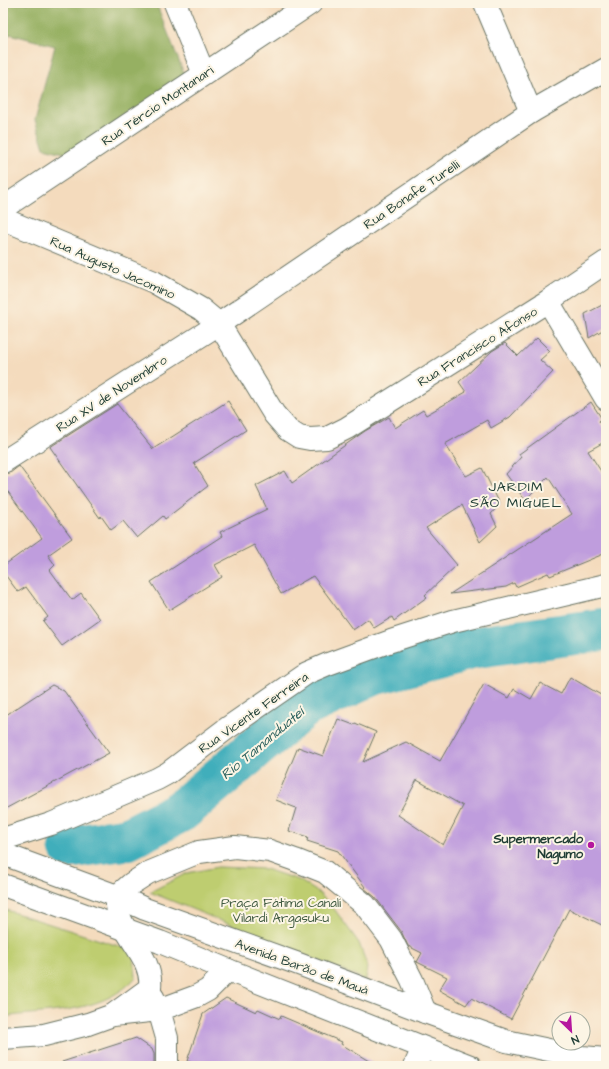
<svg xmlns="http://www.w3.org/2000/svg" width="609" height="1069" viewBox="0 0 609 1069" font-family="'Architects Daughter',sans-serif">
	<rect width="100%" height="100%" fill="#fcf5e5"/>
	<filter id="ink" filterUnits="userSpaceOnUse"><feTurbulence type="fractalNoise" baseFrequency=".025" numOctaves="2"/><feDisplacementMap in="SourceGraphic" scale="8" xChannelSelector="R" yChannelSelector="G"/><feConvolveMatrix kernelMatrix="1 2 1 2 8 2 1 2 1" color-interpolation-filters="sRGB"/></filter>
	<filter id="wash" filterUnits="userSpaceOnUse"><feTurbulence type="fractalNoise" baseFrequency=".012" numOctaves="4" result="noise"/><feDisplacementMap in="SourceGraphic" scale="16" xChannelSelector="R" yChannelSelector="G"/><feGaussianBlur stdDeviation="0.9" result="paint"/><feColorMatrix in="noise" values="0 0 0 0 0 0 0 0 0 0 0 0 0 0 0 0 0 1.4 0 .05"/><feComposite in="paint" operator="in"/></filter>
	<g filter="url(#wash)">
		<rect width="100%" height="100%" fill="#f4dbbd"/>
		<path fill="#becd70" stroke="#6e8552" d="M218 867 265 869 299 880 319 893 335 910 359 943 367 965 366 980 150 892 187 873Z
			M3 909 131 950 134 958 136 977C106 1012 53 1011 10 1016L3 1015Z"/>
		<path fill="#96b062" stroke="#5a764b" d="M3 3H156L185 76 76 156 44 148 35 120 55 46 10 34 3 39Z"/>
		<g fill="none" stroke-linecap="round" stroke-linejoin="round">
			<path stroke="#3faebb" stroke-width="43" d="M70 847 127 839 181 811 305 706 374 674 473 648 606 629"/>
		</g>
		<g id="blocks">
			<path fill="#bf9ddd" fill-rule="evenodd" d="M606 303V328L589 338 585 314Z
				M537 338 550 351 540 360 553 372 510 417 491 428 487 420 445 444 466 476 482 468 500 504 491 514 497 526 480 542 462 505 426 528 457 565 425 595 427 597 394 621 392 617 374 628 368 619 353 630 313 576 281 594 254 545 215 565 222 577 169 610 151 582 222 536 220 532 267 509 256 486 285 471 292 483 365 431 389 417 395 428 423 410 426 415 466 392 459 382 492 351 505 343 518 356Z
				M228 401 246 430 194 463 208 486 165 519 163 516 137 538 123 521 111 530 101 516 100 518 50 447 117 404 153 449Z
				M591 402 602 419 599 421 606 432V441L588 451 606 479V553L550 576 548 573 516 587 514 583 506 587 450 594 572 514 548 477 525 500 506 474 521 457 519 454Z
				M19 466 72 538 48 555 55 565 50 570 72 600 81 593 100 619 62 646 43 621 48 617 26 587 18 592 3 572V566L42 538 3 485V474L10 473Z
				M570 677 606 698V927L569 909 511 1019 471 998 466 1005 439 990 447 977 417 962 422 953 408 946 401 931 375 897 364 888 365 887 338 851 307 841 308 837 289 831 296 808 276 800 298 747 323 756 338 719 354 725 355 723 376 732 363 762 406 742 440 761 484 684 509 698 514 689 531 699 540 683 561 694ZM417 780 463 806 443 845 398 815Z
				M52 685 64 691 109 753 3 810V717Z
				M226 998 256 1012 258 1009 280 1019 281 1016 342 1042 341 1044 377 1066H202L187 1061 203 1014Z
				M136 1038 152 1049 154 1054V1066H63L62 1062Z"/>
		</g>
	</g>
	<g filter="url(#ink)">
		<use href="#blocks" fill-opacity="0" stroke="#6a7464" stroke-width="1"/>
		<g fill="none" stroke-linecap="round" stroke-linejoin="round">
			<defs>
				<path id="street" d="M175 3 204 74
					M485 3 531 112
					M3 208 311 3
					M548 301 606 399
					M219 324 274 414 288 430 299 437 310 439 327 438 347 428 548 301 606 262
					M3 839 51 824 157 779 168 773 226 729 307 673 328 664 391 641 453 621 606 585
					M153 997 159 1010 167 1038V1066
					M113 1015 150 988C154 953 113 931 117 896L131 884 148 873 199 852 235 847 270 851 295 860 325 872 365 905 391 939 412 980 425 1012
					M3 1038 44 1035 88 1024 113 1015 159 1010 197 996 208 990 228 970
					M415 1066 423 1048"/>
				<path id="secondary" d="M3 219 154 282 201 309 219 324
					M3 462 219 324 531 112 606 69"/>
				<path id="primary" d="M3 854 117 896 145 909 296 963 425 1012 506 1041 582 1057 606 1059
					M3 885 160 942 228 970 470 1066"/>
			</defs>
			<use href="#street" stroke="#6a7464" stroke-width="24"/>
			<use href="#secondary" stroke="#6a7464" stroke-width="24"/>
			<use href="#primary" stroke="#6a7464" stroke-width="24"/>
			<use href="#street" stroke="#fff" stroke-width="22"/>
			<use href="#secondary" stroke="#fff" stroke-width="22"/>
			<use href="#primary" stroke="#fff" stroke-width="22"/>
		</g>
	</g>
	<circle fill="#b5179e" stroke="#fcf5e5" stroke-width="1.5" cx="591" cy="845" r="4"/>
	<g text-anchor="middle" stroke-width="4" stroke-linejoin="round" paint-order="stroke">
		<g font-size="13" fill="#1f3d34" stroke="#fcf5e5">
			<text transform="translate(157 105) rotate(-34)" y="5">Rua Tércio Montanari</text>
			<text transform="translate(411 194) rotate(-34)" y="5">Rua Bonafe Turelli</text>
			<text transform="translate(113 267) rotate(24)" y="5">Rua Augusto Jacomino</text>
			<text transform="translate(477 346) rotate(-32)" y="5">Rua Francisco Afonso</text>
			<text transform="translate(111 393) rotate(-33)" y="5">Rua XV de Novembro</text>
			<text transform="translate(253 712) rotate(-35)" y="5">Rua Vicente Ferreira</text>
			<text transform="translate(302 966) rotate(20)" y="5">Avenida Barão de Mauá</text>
		</g>
		<g font-size="13" font-weight="bold" fill="#1f3d34" stroke="#fcf5e5" text-anchor="end">
			<text x="583" y="843">Supermercado<tspan x="583" dy="15">Nagumo</tspan></text>
		</g>
		<g font-size="13" fill="#3f5a40" stroke="#fcf5e5">
			<text x="281" y="907">Praça Fátima Canali<tspan x="281" dy="15">Vilardi Argasuku</tspan></text>
		</g>
		<g font-size="14" letter-spacing="1" fill="#1f3d34" stroke="#fcf5e5">
			<text x="516" y="491">JARDIM<tspan x="516" dy="16">SÃO MIGUEL</tspan></text>
		</g>
		<g font-size="14" font-style="italic" fill="#295f5c" stroke="#fcf5e5">
			<text transform="translate(262 743) rotate(-40)" y="5">Rio Tamanduateí</text>
		</g>
	</g>
	<rect width="609" height="1069" fill="none" stroke="#fcf5e5" stroke-width="16"/>
	<g transform="translate(571 1031) rotate(155)"><circle r="19" fill="#fcf5e5" stroke="#a4ab9e"/>
	<path d="M0-3L7 15L0 10L-7 15Z" fill="#b5179e"/>
	<text y="-6" font-size="11" font-weight="bold" text-anchor="middle" fill="#1f3d34">N</text>
	</g>
</svg>
